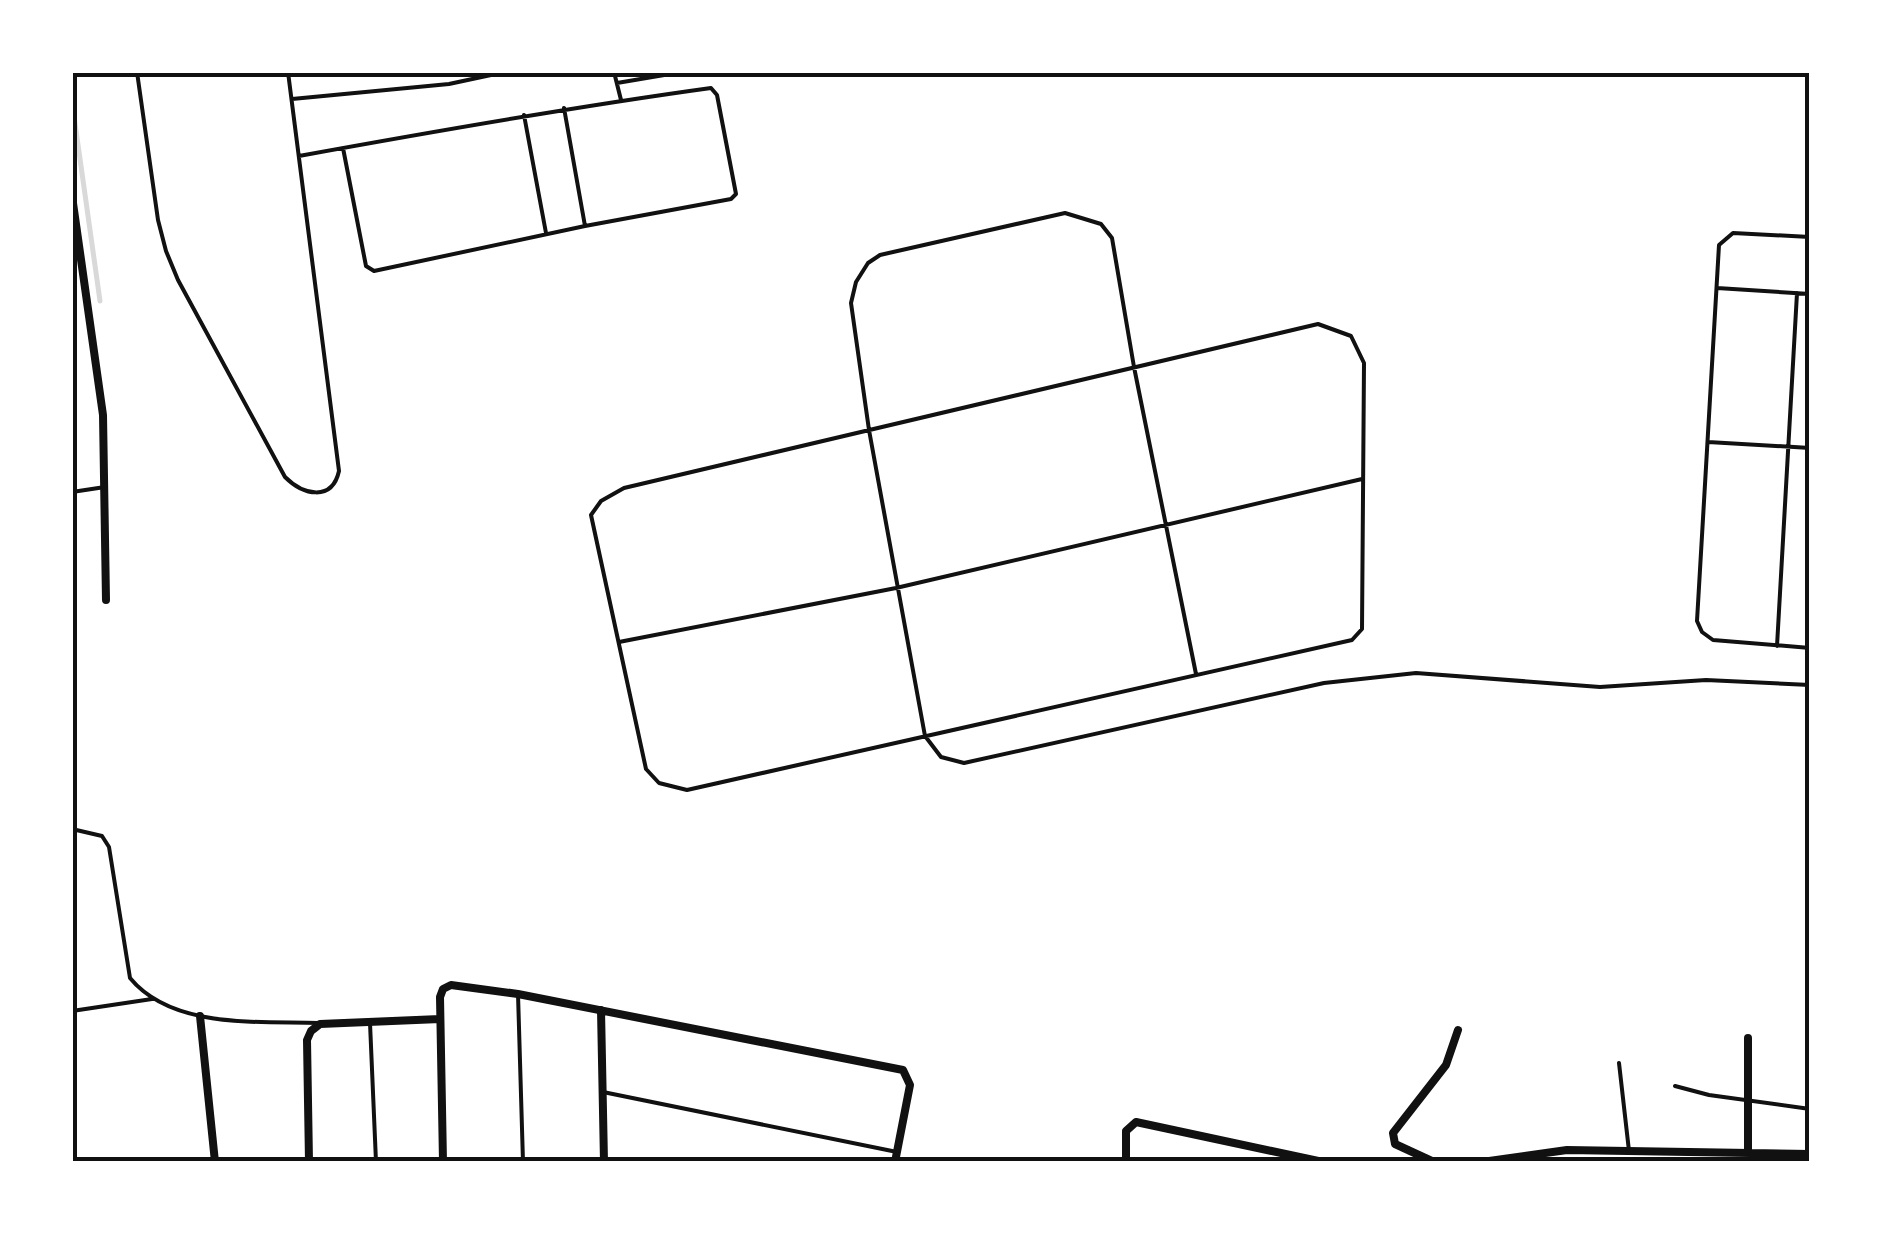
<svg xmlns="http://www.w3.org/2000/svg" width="1882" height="1234" viewBox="0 0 1882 1234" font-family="Karla,sans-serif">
	<rect width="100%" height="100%" fill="#fff"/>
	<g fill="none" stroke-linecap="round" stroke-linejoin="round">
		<path stroke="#d9d9d9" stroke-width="5" d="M72 102 100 301"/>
		<path stroke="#111" stroke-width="4" d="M137 72 158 220 166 251 178 280 285 477C303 495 332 502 339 471L288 72
			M614 72 621 100
			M617 83 682 72
			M292 99 449 84 505 72
			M564 108 585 226
			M524 115 546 233
			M299 156C436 131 573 107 711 88L717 95 736 194 731 199 585 226 374 271 366 266 343 148
			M1810 237 1733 233 1719 245 1697 621 1702 632 1713 640 1810 648
			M1717 288 1810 294
			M1318 324 1351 336 1364 363 1362 629 1352 640 687 790 659 783 646 769 591 515 601 501 624 488Z
			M1708 442 1810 448
			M72 492 105 487
			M619 642 896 588 1362 479
			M1777 646 1797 293
			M1196 674 1134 367 1112 238 1101 224 1065 213 880 255 868 263 856 282 851 303 869 430 925 736 941 757 964 763 1324 683 1416 673 1600 687 1706 680 1810 685
			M72 829 102 836 109 847 130 978C172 1029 258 1021 318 1023
			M518 994 523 1162
			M72 1011 152 999
			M370 1023 376 1162
			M1619 1063 1629 1151
			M1675 1086 1709 1095 1810 1109
			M603 1092 897 1152"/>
		<path stroke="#111" stroke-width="8" d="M72 196 103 415 106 600
			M601 1010 604 1162
			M200 1016 215 1162
			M1748 1152V1038
			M309 1162 307 1040 311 1031 320 1024 440 1019
			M443 1162 440 997 443 989 451 985 518 994 903 1070 910 1085 895 1162
			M1126 1162V1131L1136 1122 1323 1162
			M1434 1162 1395 1144 1393 1133 1446 1065 1458 1030
			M1482 1162 1567 1150 1810 1154"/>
	</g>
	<rect width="1882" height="1234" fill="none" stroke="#ffffff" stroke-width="150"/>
	<rect x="75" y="75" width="1732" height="1084" fill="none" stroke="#111" stroke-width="4"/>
</svg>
